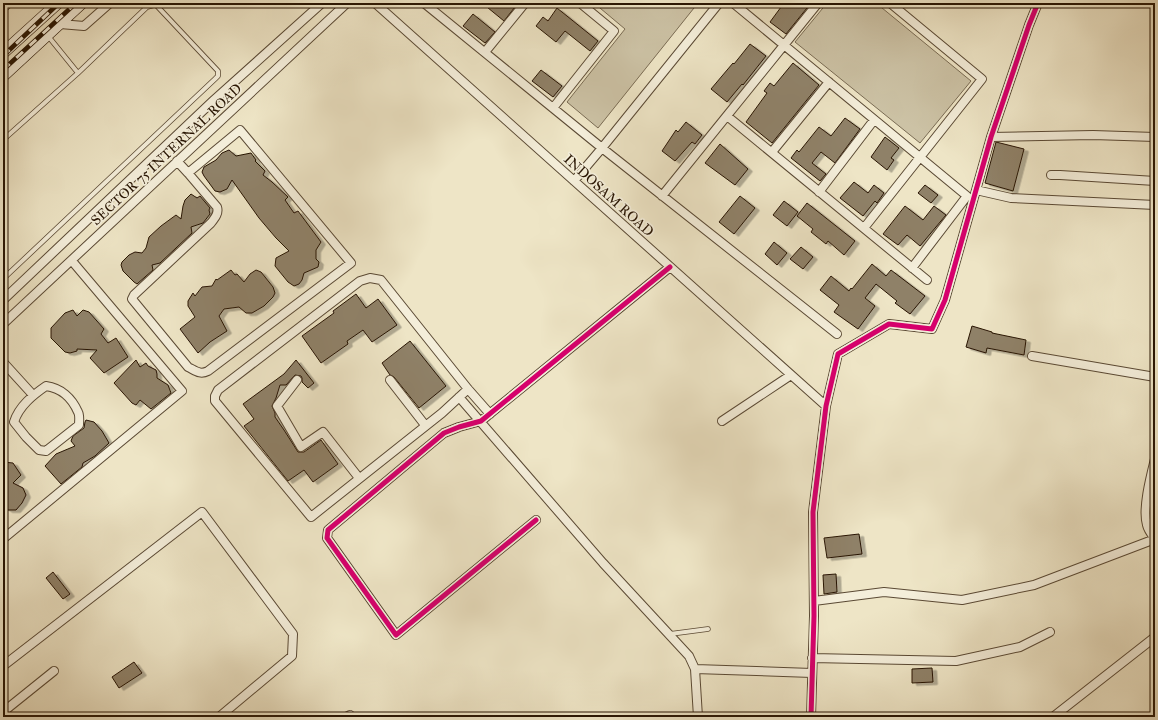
<svg xmlns="http://www.w3.org/2000/svg" width="1158" height="720" viewBox="0 0 1158 720" font-family="'IM FELL Great Primer',serif">
	<defs>
		<filter id="shadow"><feDropShadow dx="4.5" dy="2.5" stdDeviation="0" flood-color="#0004"/></filter>
	</defs>
	<rect width="100%" height="100%" fill="#eee5c6"/>
	<filter id="stains"><feTurbulence type="fractalNoise" baseFrequency=".005" numOctaves="4"/><feColorMatrix values="0 0 0 0 .2 0 0 0 0 .09 0 0 0 0 .02 0 0 0 .5 -.17"/></filter>
	<radialGradient id="worn" r=".72"><stop offset=".6" stop-color="#630" stop-opacity="0"/><stop offset="1" stop-color="#630" stop-opacity=".3"/></radialGradient>
	<path fill="#ccc2a5" stroke="#7a6c54" d="M594 3H698L598 128 567 102 625 29Z
		M827 3H876L971 81 920 143 795 42Z"/>
	<path fill="#8f8168" stroke="#281503" filter="url(#shadow)" d="M482 3H518L504 21Z
		M784 3H811L786 34 770 22Z
		M557 8 598 41 590 51 565 31 556 42 536 26 543 17 548 21Z
		M473 14 495 32 485 43 463 26Z
		M750 44 766 56 743 85 742 84 727 102 711 89 733 63 734 64Z
		M793 63 819 85 772 143 746 122 767 93 764 91 770 83 774 86Z
		M541 70 562 86 553 97 532 81Z
		M845 118 860 129 835 163 821 152 812 163 826 174 820 181 791 158 797 150 799 152 819 127 831 136Z
		M686 122 702 135 695 144 692 142 675 161 662 151 676 130 678 132Z
		M885 137 899 148 891 158 894 160 887 170 871 157Z
		M996 142 1024 149 1013 191 985 183Z
		M720 144 748 169 735 185 705 163Z
		M229 150 236 156 251 153 256 160 255 161 265 171 263 175 272 182 288 197 285 200 294 213 298 211 321 242 316 250V259L319 262 318 267 304 273 302 280 299 284 294 286 288 282 275 266 276 258 289 251 276 238 259 218 232 180 227 189 220 192 215 191 204 176 202 172 204 167 216 160 222 153Z
		M854 182 868 193 874 185 884 193 877 203 875 201 863 216 840 198Z
		M925 185 938 195 931 203 918 193Z
		M191 194 197 198 200 196 210 208 209 210 210 214 203 223 191 227 192 233 160 263 152 265 153 270 137 284 134 282 123 271 121 265 122 262 129 255 135 252 142 253 146 248 149 237 161 226 176 215 181 219 183 206 185 200Z
		M740 196 755 208 734 234 719 222Z
		M784 201 798 212 787 226 773 215Z
		M807 203 855 241 844 255 828 241 826 244 811 232 813 229 797 216Z
		M905 206 923 220 934 206 946 215 920 246 907 235 898 245 883 234Z
		M774 242 787 253 777 265 765 254Z
		M801 247 813 257 803 269 790 259Z
		M872 264 886 276 891 270 925 296 910 314 895 303 897 301 876 284 865 298 875 306 858 329 834 312 839 305 820 290 831 276 849 291 851 288 852 289Z
		M231 270 235 275 237 274 244 282 250 274 256 270 261 272 273 287 275 293 273 297 264 306 252 313H246L239 307 224 309 219 316 227 331 210 342 198 353 180 329 195 317 188 306V301L193 293 195 296 202 287 212 286 216 279 217 280Z
		M356 294 366 308 378 299 397 325 372 342 363 330 347 341 348 344 321 363 302 336 334 313 333 311Z
		M73 310 77 316 83 310 89 312 104 329 101 334 108 343 116 338 128 357 104 373 90 358 97 350 77 349V351L70 353 65 352 51 338V328L65 313Z
		M972 326 992 332V333L1026 340 1024 355 987 348 986 353 966 347Z
		M410 341 446 386 419 408 394 377 390 375 382 363Z
		M136 360 140 367 146 363 148 366 156 370 157 374V378L168 385 171 393 151 409 140 400 136 405 132 403 114 383Z
		M296 360 314 383 308 388 302 382V378L301 376 295 375 286 385H280L276 398 272 406 275 413V417L284 430 298 452H304L321 440 338 464 313 482 304 470 288 481 244 426 254 419 243 404 284 374Z
		M86 420 94 422 102 431 109 443 95 456 83 463 82 467 61 484 45 466 56 454 75 446 71 441 73 436 84 428 85 422Z
		M3 462 13 463 21 475 13 483 23 488 26 495 22 503 16 510H8L3 507Z
		M859 534 862 554 827 558 824 538Z
		M53 572 70 594 63 599 46 578Z
		M836 574 837 592 824 594 823 575Z
		M134 662 142 673 119 688 112 677Z
		M932 668 933 682 912 683V669Z"/>
	<g fill="none" stroke-linecap="round" stroke-linejoin="round">
		<defs>
			<path id="service" d="M3 11 12 3
				M48 36 78 73
				M3 140 78 73 147 7 154 5 157 6 218 71V76L215 79 3 279
				M670 634 708 629"/>
			<path id="minor" d="M375 3 826 406
				M424 3 602 148 837 334
				M733 3 967 196 912 268
				M60 24 84 26 110 3
				M485 52 525 3
				M553 108 614 31 580 3
				M727 116 927 280
				M240 130 351 263 208 371C200 375 196 371 188 367L132 299 134 295 211 223C215 218 219 213 217 207L188 173Z
				M991 137 1093 135 1155 137
				M772 152 829 82
				M177 161 188 173
				M1051 175H1060L1155 181
				M574 181 602 148 719 3
				M976 190 1011 198 1155 205
				M819 192 874 120
				M662 196 818 3
				M864 228 982 79 890 3
				M3 300 214 100 322 3
				M3 324 347 3
				M1032 356 1155 377
				M3 362 33 395
				M297 380 277 406 301 447 323 432 359 478
				M390 380 425 425
				M46 386C61 388 72 398 78 412 80 415 79 421 79 425L46 451 39 450 26 437 14 422C19 406 33 395 46 386Z
				M468 389 442 413 311 517 215 401V396L218 390 360 281 370 278 381 280 468 389 490 414
				M459 397 603 563 689 656 695 669 698 717
				M722 421 791 375
				M1155 459C1151 475 1142 509 1147 525 1148 530 1152 535 1155 539
				M536 520 396 635 327 538 328 530 444 433 459 427 481 421 670 267
				M3 539 182 391 72 261
				M814 601 884 592 962 600 1034 585 1155 539
				M812 658 956 661 1020 647 1050 632
				M3 666 202 512 293 634 292 656 219 717
				M695 669 812 673
				M3 712 54 671
				M346 717 350 715 351 717
				M811 717 814 616 813 512 826 406 838 354 889 324 932 329 945 300 991 137 1029 25 1038 3
				M1053 717 1155 637"/>
			<path id="secondary" d="M3 53 58 3
				M3 76 82 3"/>
		</defs>
		<use href="#service" stroke="#5a4934" stroke-width="5.5"/>
		<use href="#minor" stroke="#5a4934" stroke-width="10"/>
		<use href="#secondary" stroke="#281503" stroke-width="12"/>
		<use href="#service" stroke="#f4eeda" stroke-width="4"/>
		<use href="#minor" stroke="#f4eeda" stroke-width="8"/>
		<use href="#secondary" stroke="#f4eeda" stroke-width="11"/>
		<defs>
			<path id="rail" d="M3 56 59 3
				M3 70 76 3"/>
		</defs>
		<use href="#rail" stroke="#281503" stroke-width="4.5"/>
		<use href="#rail" stroke="#f4eeda" stroke-width="3" stroke-dasharray="9" stroke-linecap="butt"/>
		<defs>
			<path id="cycleway" d="M536 520 396 635 327 538 328 530 444 433 459 427 481 421 670 267
				M811 717 814 616 813 512 826 406 838 354 889 324 932 329 945 300 991 137 1029 25 1038 3"/>
		</defs>
		<use href="#cycleway" stroke="#f4eeda" stroke-width="8"/>
		<use href="#cycleway" stroke="#d6006c" stroke-width="5"/>
	</g>
	<g text-anchor="middle" stroke-width="3.5" stroke-linejoin="round" paint-order="stroke">
		<g font-size="14" fill="#281503" stroke="#f4eeda">
			<text transform="translate(166 154) rotate(-43)" y="5">SECTOR 75 INTERNAL ROAD</text>
			<text transform="translate(609 195) rotate(42)" y="5">INDOSAM ROAD</text>
		</g>
	</g>
	<rect width="1158" height="720" fill="none" stroke="#eee5c6" stroke-width="16"/>
	<rect x="4" y="4" width="1150" height="712" fill="none" stroke="#281503" stroke-width="2"/>
	<rect x="8" y="8" width="1142" height="704" fill="none" stroke="#281503"/>
	<rect width="100%" height="100%" filter="url(#stains)"/>
	<rect width="100%" height="100%" fill="url(#worn)"/>
</svg>
